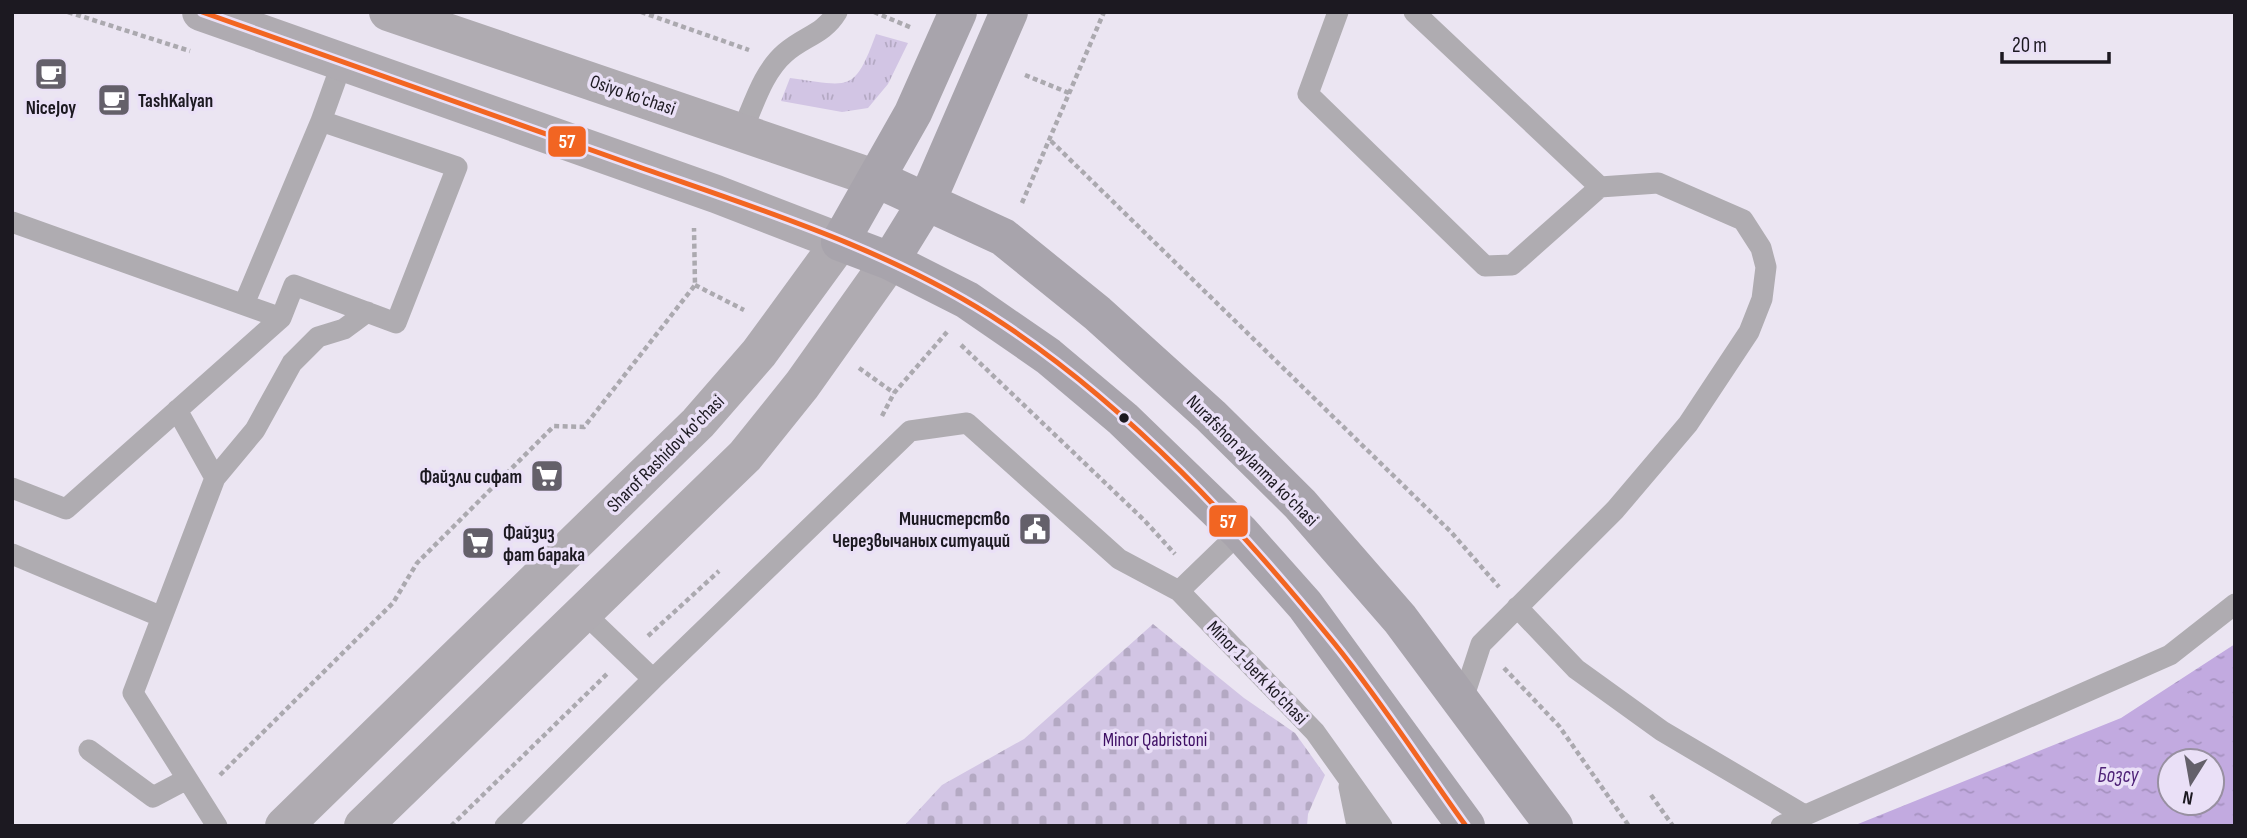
<svg xmlns="http://www.w3.org/2000/svg" width="2247" height="838" viewBox="0 0 2247 838" font-family="'Sofia Sans Condensed',sans-serif">
	<defs>
		<pattern id="grass-tufts" width="24" height="20" patternUnits="userSpaceOnUse" patternTransform="scale(1.75)"><rect width="24" height="20" fill="#d2c5e4"/><path d="M3 7l-1-3M5 7V3M7 7l1-3M15 17l-1-3M17 17v-4M19 17l1-3" fill="none" stroke="#b4a9c3"/></pattern>
		<pattern id="cemetery-stones" width="16" height="16" patternUnits="userSpaceOnUse" patternTransform="scale(1.75)"><rect width="16" height="16" fill="#d2c5e4"/><path d="M2 7V4a2 2 0 0 1 4 0v3zM10 15v-3a2 2 0 0 1 4 0v3z" fill="#b4a9c3"/></pattern>
		<pattern id="water-ripples" width="26" height="14" patternUnits="userSpaceOnUse" patternTransform="scale(1.75)"><rect width="26" height="14" fill="#c2aae0"/><path d="M2 4q2-2 4 0t4 0M15 11q2-2 4 0t4 0" fill="none" stroke="#a692c0"/></pattern>
	</defs>
	<rect width="100%" height="100%" fill="#ebe5f2"/>
	<path fill="url(#grass-tufts)" d="M876 34 908 43 888 84 868 108 842 112 781 101 790 78C850 86 854 94 876 34Z"/>
	<path fill="url(#cemetery-stones)" d="M1153 624 1244 698 1295 733 1325 775 1308 814 1307 826H904L942 785 1024 739Z"/>
	<path fill="url(#water-ripples)" fill-rule="evenodd" d="M2235 644V826H1853L2121 718ZM2170 761H2212V803H2170Z"/>
	<g fill="none" stroke-linecap="round" stroke-linejoin="round">
		<path stroke="#aba9af" stroke-width="4.5" stroke-dasharray="5 3.5" stroke-linecap="butt" d="M68 12 190 51
			M641 12 749 50
			M874 12 912 28
			M1025 75 1069 93
			M1051 141 1451 532 1499 587
			M1022 203 1104 12
			M695 285 744 310
			M961 345 1144 520 1175 554
			M859 368 894 393
			M882 416 894 393 947 332
			M648 636 719 571
			M1504 668 1559 726 1629 826
			M220 775 393 603 417 563 554 426 584 427 695 285 694 228
			M1651 795 1673 826
			M451 826 608 673"/>
		<path stroke="#afacb1" stroke-width="21" d="M1338 12 1308 94 1485 266 1512 265 1600 187
			M1414 12 1600 187 1658 183 1743 220 1761 248 1766 267 1762 299 1749 332 1688 424 1615 510 1481 644 1463 699
			M742 131C754 104 763 72 785 53 804 36 823 35 837 12
			M12 222 281 318
			M244 304 321 121
			M177 410 215 478 133 693 217 826
			M215 478 255 430 292 363 318 337 344 329 367 312
			M12 488 66 509 281 318 294 285 396 323 457 167 321 121 343 60
			M1240 532 1179 591 1315 732 1382 826
			M12 554 162 617
			M1517 607 1576 669 1662 731 1806 816
			M653 679 910 431 967 423 1119 559 1179 591
			M89 750 153 797 187 779
			M1349 787 1357 826
			M505 826 653 679 584 613
			M1781 826 2170 655 2235 604"/>
		<path stroke="#afabb1" stroke-width="38" d="M201 12 716 194 840 242 759 353 698 423 284 826
			M388 12 877 179
			M363 826 745 456 802 385 890 261"/>
		<path stroke="#a8a4ac" stroke-width="38" d="M958 12 913 113 840 242 890 261 967 300 1048 356 1123 419 1240 532 1305 605 1466 826
			M877 179 1003 237 1097 313 1211 416 1300 504 1400 619 1554 826
			M890 261 927 201 1009 12"/>
		<defs>
			<path id="bus-1" d="M202 12C348 64 495 116 642 168 765 211 896 252 1005 325 1131 409 1239 526 1334 643 1381 701 1422 765 1466 826"/>
		</defs>
		<use href="#bus-1" stroke="#eae0f7" stroke-width="10"/>
		<use href="#bus-1" stroke="#f26522" stroke-width="5"/>
	</g>
	<defs>
		<symbol id="cafe-square" viewBox="-11 -11 22 22"><rect x="-9" y="-9" width="18" height="18" rx="4" fill="#64606a" stroke="#eae0f7"/><path d="M-5.5-4.5H6V0H3Q3 3.5 0 3.5H-2.5Q-5.5 3.5-5.5 0ZM3-3.2v2h1.7v-2ZM-6 4.5H4V6H-6Z" fill="#fff"/></symbol>
		<symbol id="supermarket-square" viewBox="-11 -11 22 22"><rect x="-9" y="-9" width="18" height="18" rx="4" fill="#64606a" stroke="#eae0f7"/><path d="M-6-5.5h2.5l.6 2H6L4.5 2H-2.5L-4.4-4H-6ZM-1.5 3.2a1.3 1.3 0 1 0 .1 0ZM3 3.2a1.3 1.3 0 1 0 .1 0Z" fill="#fff"/></symbol>
		<symbol id="civic-square" viewBox="-11 -11 22 22"><rect x="-9" y="-9" width="18" height="18" rx="4" fill="#64606a" stroke="#eae0f7"/><path d="M-.6-6.5H3V-4.5H.6V-3L4-1V1h2V6H-6V1h2V-1L-.6-3ZM-1.2 2.5V6h2.4V2.5Z" fill="#fff"/></symbol>
	</defs>
	<g fill-rule="evenodd">
		<use href="#cafe-square" x="32" y="55" width="38" height="38"/>
		<use href="#cafe-square" x="95" y="81" width="38" height="38"/>
		<use href="#supermarket-square" x="528" y="457" width="38" height="38"/>
		<use href="#civic-square" x="1016" y="510" width="38" height="38"/>
		<use href="#supermarket-square" x="459" y="524" width="38" height="38"/>
	</g>
	<circle fill="#1c1921" stroke="#eae0f7" stroke-width="2.5" cx="1124" cy="418" r="6"/>
	<g text-anchor="middle" stroke-width="7" stroke-linejoin="round" paint-order="stroke">
		<g font-size="19" fill="#1c1921" stroke="#eae0f7">
			<text transform="translate(633 94) rotate(19)" y="7">Osiyo ko'chasi</text>
			<text transform="translate(665 453) rotate(-45)" y="7">Sharof Rashidov ko'chasi</text>
			<text transform="translate(1253 460) rotate(45)" y="7">Nurafshon aylanma ko'chasi</text>
			<text transform="translate(1258 672) rotate(46)" y="7">Minor 1-berk ko'chasi</text>
		</g>
		<g font-size="19" font-weight="bold" fill="#1c1921" stroke="#eae0f7" text-anchor="start">
			<text x="138" y="107">TashKalyan</text>
			<text x="51" y="114" text-anchor="middle">NiceJoy</text>
			<text x="522" y="483" text-anchor="end">Файзли сифат</text>
			<text x="1010" y="525" text-anchor="end">Министерство<tspan x="1010" dy="22">Черезвычаных ситуаций</tspan></text>
			<text x="503" y="539">Файзиз<tspan x="503" dy="22">фат барака</tspan></text>
		</g>
		<g font-size="19" fill="#3d0d63" stroke="#eae0f7">
			<text x="1155" y="746">Minor Qabristoni</text>
		</g>
		<g font-size="21" font-style="italic" fill="#4f2378" stroke="#eae0f7">
			<text x="2118" y="782">Бозсу</text>
		</g>
	</g>
	<g stroke="#eae0f7" stroke-width="2.5">
		<rect x="547" y="125" width="40" height="33" rx="7" fill="#f26522"/>
		<rect x="1208" y="504" width="41" height="34" rx="7" fill="#f26522"/>
	</g>
	<g font-size="19" text-anchor="middle" font-weight="bold" fill="#fff">
		<text x="567" y="148">57</text>
		<text x="1228" y="528">57</text>
	</g>
	<rect width="2247" height="838" fill="none" stroke="#1c1921" stroke-width="28"/>
	<g transform="translate(2191 782) rotate(191)"><circle r="33" fill="#eae0f7" stroke="#9890a1" stroke-width="2"/>
	<path d="M0-5L12 26L0 18L-12 26Z" fill="#64606a"/>
	<text y="-10" font-size="19" font-weight="bold" text-anchor="middle" fill="#1c1921">N</text>
	</g>
	<path d="M2002 52v10h107v-10" fill="none" stroke="#1c1921" stroke-width="3.5"/>
	<text x="2012" y="52" font-size="21" fill="#1c1921" stroke="#eae0f7" stroke-width="5" paint-order="stroke">20 m</text>
</svg>
